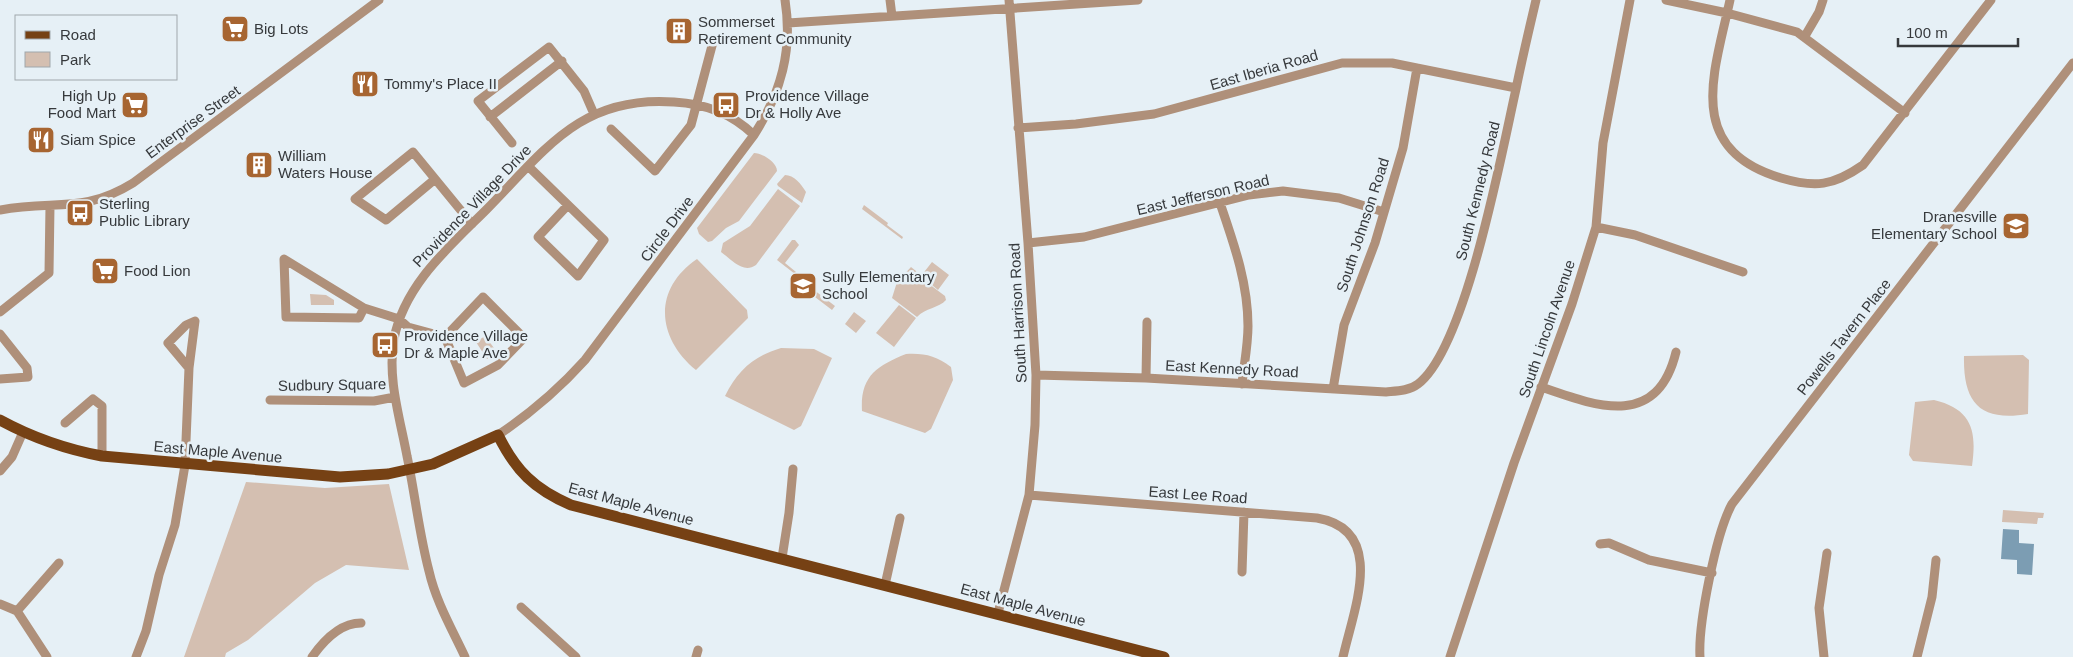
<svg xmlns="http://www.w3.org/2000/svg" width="2073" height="657" viewBox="0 0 2073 657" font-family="Arial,sans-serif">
	<rect width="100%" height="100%" fill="#e6f0f6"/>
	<path fill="#d4bfb1" d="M754 153C762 153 777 162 777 171L739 221 726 228 712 241 708 242 699 234 697 228Z
		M785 175C794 175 801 184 806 192L802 203 778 186 777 184Z
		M778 189 800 206 756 265C743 274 732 260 721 252L723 243 750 226Z
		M864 205 888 223 887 225 903 237 902 239 862 209Z
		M792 240H795L799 245 785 263 796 272 795 274 777 260Z
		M697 259 747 310 748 318 696 370C656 337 653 289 697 259Z
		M932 262 949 275 938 290 921 276Z
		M911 267 916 271 917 275 945 296 946 300C939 308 925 308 917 317L892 298 897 282Z
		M797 277 835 306 832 310 794 281Z
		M310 294 326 295 334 300V305H311Z
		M899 305 916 318 894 347 876 333Z
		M854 312 866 321 856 333 845 324Z
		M485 336 497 352 487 359 476 342Z
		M781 348 814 349 832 358 801 426 794 430 725 396C738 370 754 356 781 348Z
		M906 354C925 353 936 356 951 367L953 380 931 429 925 433 862 411C860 377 876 366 906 354Z
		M2023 355 2029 360 2028 414C1980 422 1963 403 1964 356Z
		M1934 400C1972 409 1977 431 1972 466L1913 461 1909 455 1915 402Z
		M246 482 325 488 389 484 409 570 346 565 315 583 248 640 226 653 225 657H184Z
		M2003 510 2044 513 2043 518H2038L2037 524 2002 522Z"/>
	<path fill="#7c9db3" d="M2003 529 2019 530V543L2034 544 2032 575 2017 574V560L2001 559Z"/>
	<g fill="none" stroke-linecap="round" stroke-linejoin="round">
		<path stroke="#af907a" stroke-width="9" d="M890 0 892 16
			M1666 0 1727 13 1797 32 1905 113
			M1730 0C1714 74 1684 149 1781 178 1815 188 1833 186 1863 165L1991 0
			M788 23 1138 0
			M1805 36 1819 12 1823 0
			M490 117 562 61
			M1018 128 1076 124 1154 114 1342 63H1392L1516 88
			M611 129 655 171 691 125 713 42
			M512 143 478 101 549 47 584 91 594 114
			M529 167 604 240 578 276 538 237 568 205
			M434 180 386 220 355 199 413 152 472 224
			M1220 203C1234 244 1248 283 1248 326 1248 345 1244 365 1242 384
			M0 210C54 199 81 215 133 183L379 0
			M1596 227 1635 235 1743 272
			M1028 243 1084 237 1249 195 1283 191 1339 198 1384 212
			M364 308 359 318 286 317 284 259 364 308 399 319 408 327 445 337 464 383 498 365 524 338 483 297 445 337
			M0 312 49 273 50 206
			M0 334 27 368 28 377 0 379
			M1036 375 1146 378 1386 392C1396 391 1409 391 1418 384 1466 348 1502 151 1516 89 1522 59 1529 30 1536 0
			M1146 378 1147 322
			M1541 387C1596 406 1657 430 1676 352
			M1333 389 1344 325 1375 243 1403 148 1417 68
			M270 400 374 401 395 397
			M65 423 93 399 102 406V456
			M498 435C531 413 559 389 585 360L754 135C781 93 793 50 785 0
			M0 471 12 457 23 432
			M1029 495 1317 518C1388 530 1353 611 1343 657
			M1600 544 1609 543 1649 560 1712 573
			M782 558 789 513 793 469
			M1242 572 1244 512
			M885 585 900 518
			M0 604 17 611 47 657
			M521 607 576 657
			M17 611 59 563
			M998 613 1029 495 1035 425 1036 375 1028 243 1009 0
			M136 657 146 631 159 575 175 525 185 465 189 368 168 343 186 325 195 321 189 368
			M312 657C324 640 340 623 361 623
			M465 657C452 629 436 602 429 571 419 533 415 494 407 456 400 418 387 378 394 339 404 285 449 247 486 210 545 150 581 95 674 102 706 104 731 113 754 135
			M696 657 698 650
			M1450 657 1514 463 1572 304 1596 227 1603 143 1630 0
			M1700 657C1698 624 1716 533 1732 504L2073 63
			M1824 657 1819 608 1827 553
			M1917 657 1932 597 1936 560"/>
		<path stroke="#764114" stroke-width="11" d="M0 420C33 438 65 449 102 456L340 477 388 474 433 464 498 435C516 471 534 489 571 505L1164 657"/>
	</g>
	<defs>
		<symbol id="supermarket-square" viewBox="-11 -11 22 22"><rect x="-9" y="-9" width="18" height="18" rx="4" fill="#a76531" stroke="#e6f0f6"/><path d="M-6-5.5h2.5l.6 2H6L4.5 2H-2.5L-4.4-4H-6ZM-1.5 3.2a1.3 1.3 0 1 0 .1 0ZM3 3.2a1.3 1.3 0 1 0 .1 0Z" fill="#fff"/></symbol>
		<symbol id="building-square" viewBox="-11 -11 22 22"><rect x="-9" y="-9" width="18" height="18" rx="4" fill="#a76531" stroke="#e6f0f6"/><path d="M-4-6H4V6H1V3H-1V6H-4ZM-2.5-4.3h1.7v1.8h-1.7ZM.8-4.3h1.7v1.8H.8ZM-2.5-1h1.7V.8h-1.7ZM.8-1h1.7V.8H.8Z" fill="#fff"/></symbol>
		<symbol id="restaurant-square" viewBox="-11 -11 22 22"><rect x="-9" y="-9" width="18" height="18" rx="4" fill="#a76531" stroke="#e6f0f6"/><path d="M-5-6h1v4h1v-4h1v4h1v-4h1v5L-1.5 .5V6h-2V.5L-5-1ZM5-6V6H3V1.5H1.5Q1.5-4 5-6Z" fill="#fff"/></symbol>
		<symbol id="bus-square" viewBox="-11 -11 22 22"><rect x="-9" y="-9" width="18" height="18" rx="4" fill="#a76531" stroke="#e6f0f6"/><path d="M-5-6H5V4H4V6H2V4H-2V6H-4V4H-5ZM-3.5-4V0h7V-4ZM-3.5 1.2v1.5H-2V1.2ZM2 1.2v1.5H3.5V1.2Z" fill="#fff"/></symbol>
		<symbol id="school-square" viewBox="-11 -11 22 22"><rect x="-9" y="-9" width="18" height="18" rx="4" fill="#a76531" stroke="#e6f0f6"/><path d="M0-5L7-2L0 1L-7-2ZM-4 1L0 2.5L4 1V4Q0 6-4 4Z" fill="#fff"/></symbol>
	</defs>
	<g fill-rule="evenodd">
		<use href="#supermarket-square" x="219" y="13" width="32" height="32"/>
		<use href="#building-square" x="663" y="15" width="32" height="32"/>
		<use href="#restaurant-square" x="349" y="68" width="32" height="32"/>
		<use href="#supermarket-square" x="119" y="89" width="32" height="32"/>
		<use href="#bus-square" x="710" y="89" width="32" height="32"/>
		<use href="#restaurant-square" x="25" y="124" width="32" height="32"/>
		<use href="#building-square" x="243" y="149" width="32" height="32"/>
		<use href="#bus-square" x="64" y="197" width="32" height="32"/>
		<use href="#school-square" x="2000" y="210" width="32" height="32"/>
		<use href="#supermarket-square" x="89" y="255" width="32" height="32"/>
		<use href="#school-square" x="787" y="270" width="32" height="32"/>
		<use href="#bus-square" x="369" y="329" width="32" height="32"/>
	</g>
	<g text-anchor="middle" stroke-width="5" stroke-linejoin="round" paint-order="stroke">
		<g font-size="15" fill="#36393c" stroke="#e6f0f6" text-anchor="start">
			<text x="698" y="27">Sommerset<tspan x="698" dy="17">Retirement Community</tspan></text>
			<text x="254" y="34">Big Lots</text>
			<text x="384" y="89">Tommy's Place II</text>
			<text x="116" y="101" text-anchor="end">High Up<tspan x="116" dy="17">Food Mart</tspan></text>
			<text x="745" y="101">Providence Village<tspan x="745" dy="17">Dr &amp; Holly Ave</tspan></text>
			<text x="60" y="145">Siam Spice</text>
			<text x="278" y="161">William<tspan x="278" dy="17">Waters House</tspan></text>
			<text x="99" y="209">Sterling<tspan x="99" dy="17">Public Library</tspan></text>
			<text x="1997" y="222" text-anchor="end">Dranesville<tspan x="1997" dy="17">Elementary School</tspan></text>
			<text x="124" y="276">Food Lion</text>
			<text x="822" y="282">Sully Elementary<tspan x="822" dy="17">School</tspan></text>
			<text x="404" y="341">Providence Village<tspan x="404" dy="17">Dr &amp; Maple Ave</tspan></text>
		</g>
		<g font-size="15" fill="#36393c" stroke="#e6f0f6">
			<text transform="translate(1264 70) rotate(-16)" y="5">East Iberia Road</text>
			<text transform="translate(193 122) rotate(-36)" y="5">Enterprise Street</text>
			<text transform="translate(1478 191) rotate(-76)" y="5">South Kennedy Road</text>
			<text transform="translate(1203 195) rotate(-13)" y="5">East Jefferson Road</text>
			<text transform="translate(472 206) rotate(-46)" y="5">Providence Village Drive</text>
			<text transform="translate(1363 225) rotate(-72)" y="5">South Johnson Road</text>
			<text transform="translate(667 229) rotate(-53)" y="5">Circle Drive</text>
			<text transform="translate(1018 313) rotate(-93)" y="5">South Harrison Road</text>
			<text transform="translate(1547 329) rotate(-71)" y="5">South Lincoln Avenue</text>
			<text transform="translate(1844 337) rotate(-52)" y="5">Powells Tavern Place</text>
			<text transform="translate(1232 369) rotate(3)" y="5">East Kennedy Road</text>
			<text transform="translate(332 385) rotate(-1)" y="5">Sudbury Square</text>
			<text transform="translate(218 452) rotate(5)" y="5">East Maple Avenue</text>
			<text transform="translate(1198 495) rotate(4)" y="5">East Lee Road</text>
			<text transform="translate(631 504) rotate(15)" y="5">East Maple Avenue</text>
			<text transform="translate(1023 605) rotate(15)" y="5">East Maple Avenue</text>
		</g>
	</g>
	<rect x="15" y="15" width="162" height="65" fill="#e6f0f6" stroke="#a0a7ac"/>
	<rect x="25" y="31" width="25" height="8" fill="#764114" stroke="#a0a7ac"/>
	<text x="60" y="40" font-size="15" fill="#36393c">Road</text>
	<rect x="25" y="52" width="25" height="15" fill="#d4bfb1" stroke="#a0a7ac"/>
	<text x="60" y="65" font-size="15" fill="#36393c">Park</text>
	<path d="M1898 38v8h120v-8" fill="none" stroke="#36393c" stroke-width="2.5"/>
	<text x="1906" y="38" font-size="15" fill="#36393c" stroke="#e6f0f6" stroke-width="4" paint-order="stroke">100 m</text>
</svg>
